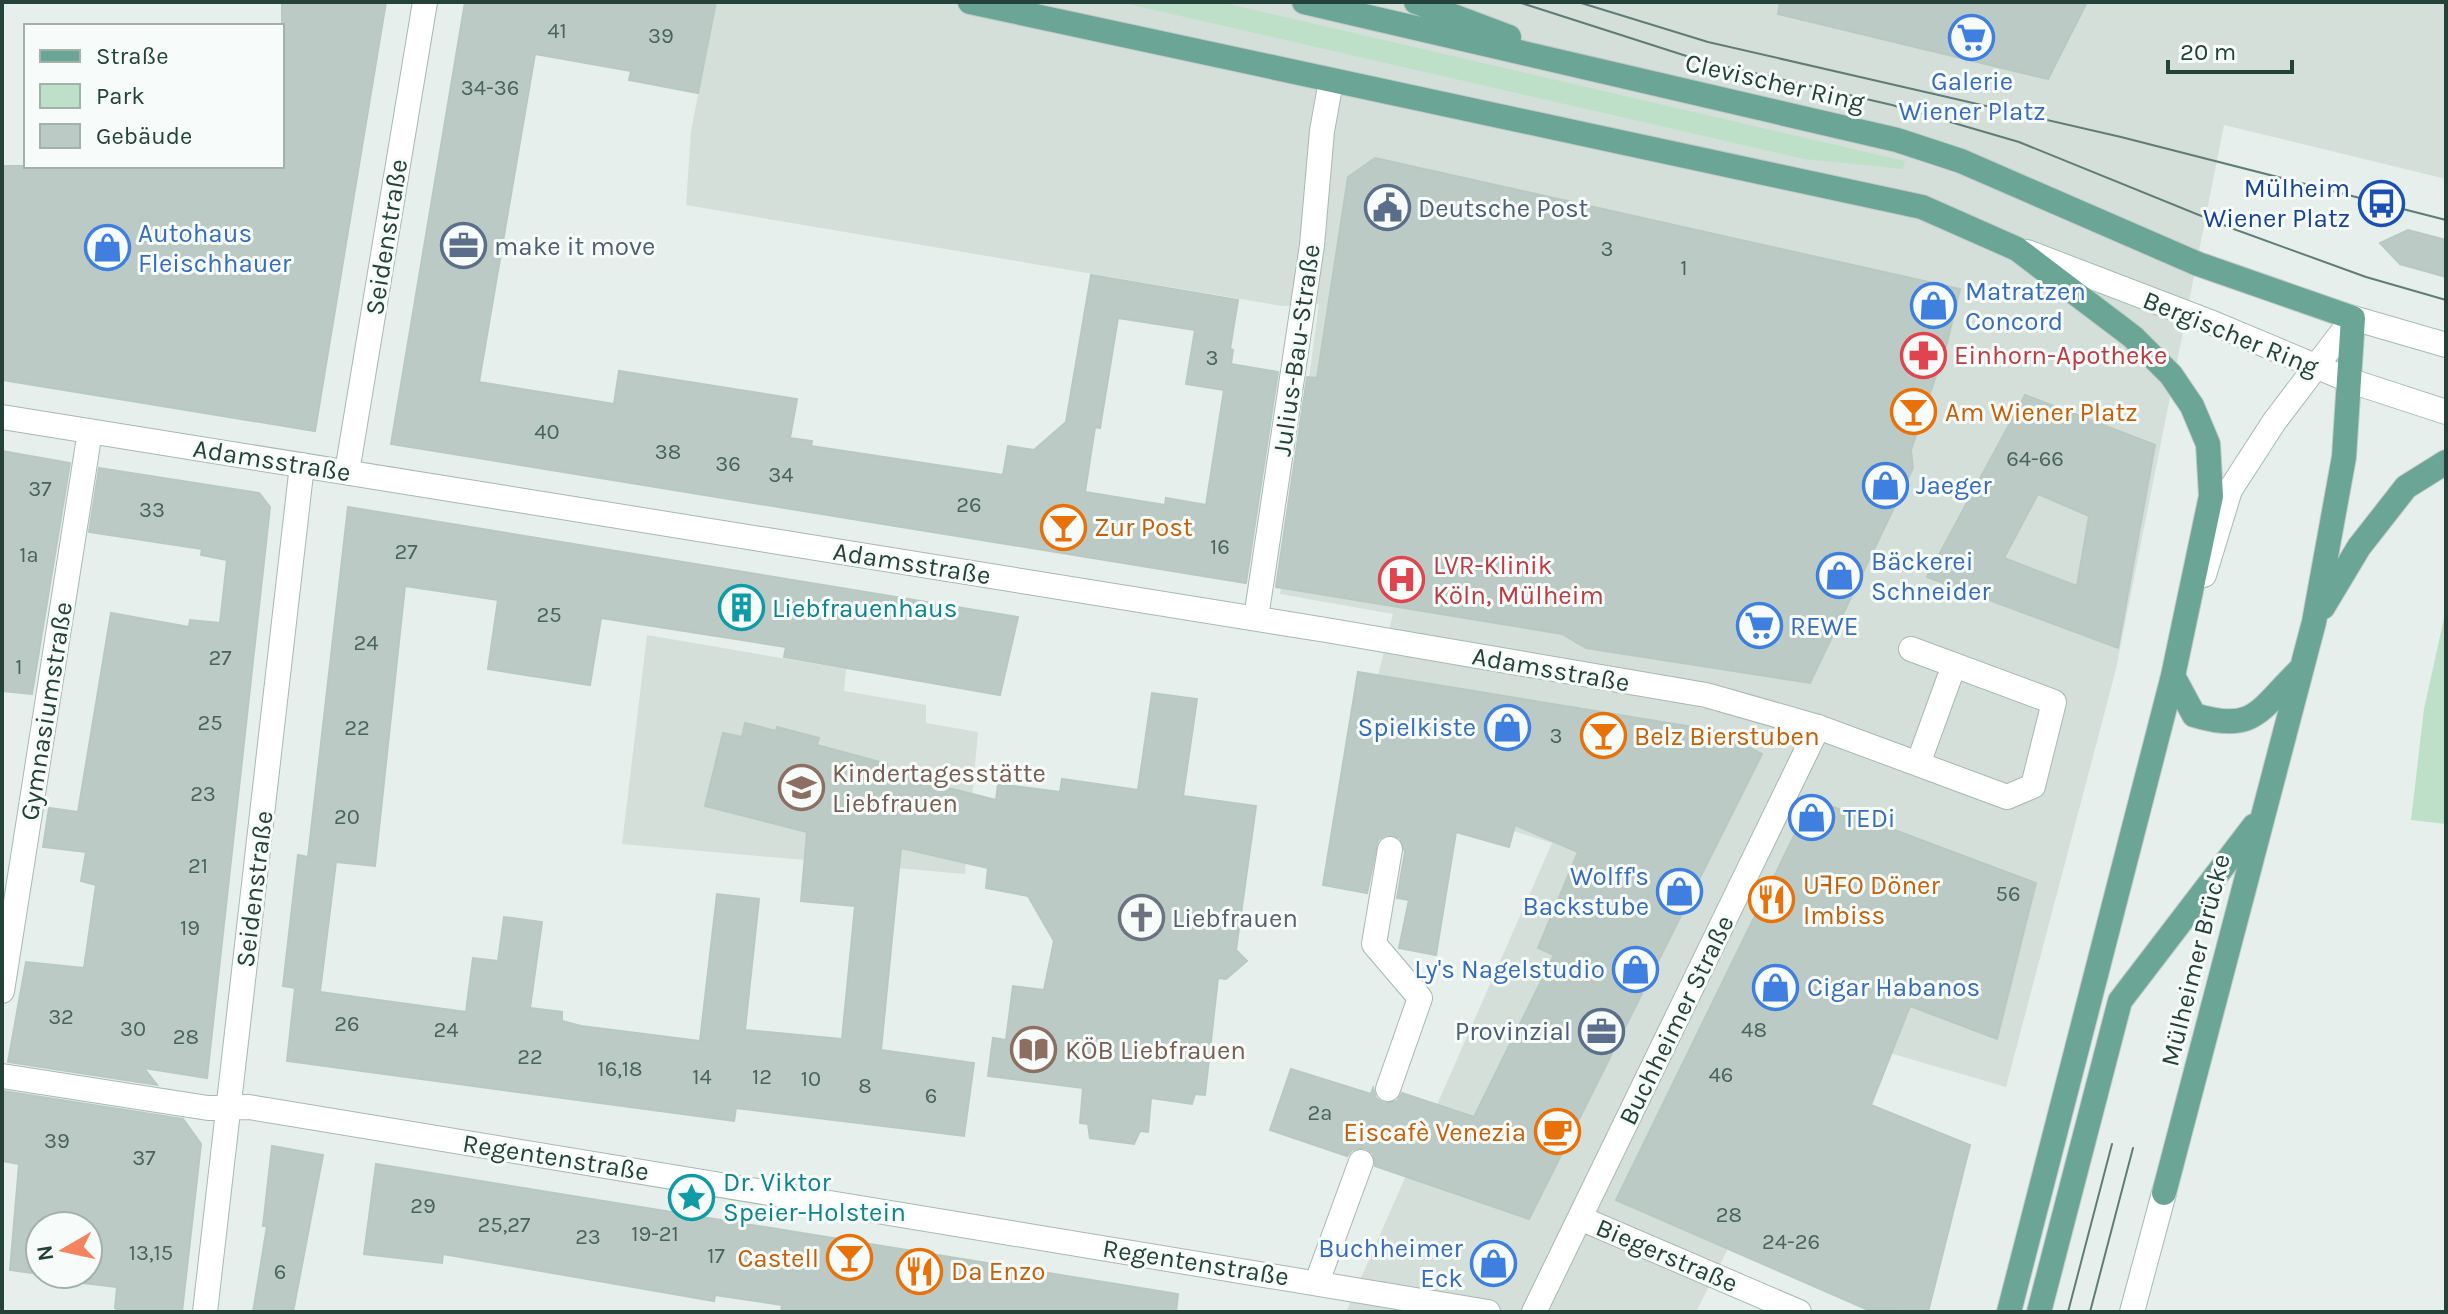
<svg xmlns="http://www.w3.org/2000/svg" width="2448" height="1314" viewBox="0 0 2448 1314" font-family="Karla,sans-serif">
	<rect width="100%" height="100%" fill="#e6efeb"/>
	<path fill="#d4dfda" d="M716 2H2446V179L2224 125 2116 669 2006 1087 1835 1037 1696 1312H1346L1552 843 1352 782 1393 614 1280 594 1319 304 1282 306 686 205 691 131Z
		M647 635 846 669 844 691 926 705V723L978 732 965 874 622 844Z"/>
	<path fill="#bfe0c8" d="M1119 2H1220L1905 161 1903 169 1804 159Z
		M2446 609V824L2411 820 2424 709Z"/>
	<path fill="#bbcac4" stroke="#b8c9c2" stroke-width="2" fill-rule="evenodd" d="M282 2H386L315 431 2 380V166H282Z
		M465 2H716L698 93 629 80 631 71 535 54 479 382 614 404 619 371 797 399 790 438 812 441 811 446 1003 475 1008 446 1034 450 1066 422 1091 275 1238 300 1230 349 1233 350 1231 364 1278 372 1246 583 391 444ZM1118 318 1195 330 1186 384 1224 390 1206 505 1166 498 1165 505 1085 492 1095 427 1100 428Z
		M1780 2H2087L2048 79 1778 14Z
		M1375 158 1960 289 1947 343 1911 450 1913 468 1810 683 1586 648 1562 634 1276 587 1307 377 1317 378 1348 177Z
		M2408 230 2446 240V277L2400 264 2380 243Z
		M2025 395 2155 445 2118 648 1927 577ZM2038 494 2089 516 2077 586 2004 558Z
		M2 451 70 463 32 694 2 691Z
		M99 468 259 493 270 507 207 1078 144 1068 157 1085 8 1062 26 962 84 968 96 885 81 881 86 852 43 847 49 808 78 812 111 613 189 627 190 620 220 623 227 560 201 555 202 549 89 532Z
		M348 507 1018 617 1000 695 784 657 786 647 601 618 590 685 488 669 498 600 405 586 375 866 336 862 320 992 466 1012 473 958 498 961 504 917 542 922 530 1008 562 1012V1021L581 1026 700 1041 717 894 759 899 745 1030 842 1039 855 906 801 901 807 832 705 806 723 733 742 737 745 723 776 731 777 727 819 738 817 745 887 764 885 772 996 800 998 784 1060 792 1062 779 1138 790 1152 693 1197 699 1183 796 1256 806 1236 950 1247 961 1226 979 1218 978 1205 1095 1195 1094 1192 1104 1151 1098 1148 1132 1140 1131 1134 1144 1090 1138 1088 1124 1080 1123 1083 1088 988 1076 993 1038 1006 1040 1013 986 1044 990 1054 941 1028 896 986 888 988 868 901 848 881 1050 974 1063 964 1136 736 1108 734 1121 287 1061 295 988 283 986 298 855 308 857Z
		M1358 672 1717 731 1762 754 1529 1219 1375 1166 1373 1153 1365 1148 1352 1150 1347 1156 1270 1130 1291 1069 1371 1094 1373 1088 1376 1098 1384 1103 1397 1101 1402 1093 1474 1117 1554 955 1538 948 1578 852 1515 825 1509 847 1456 832 1436 955 1399 948 1409 900 1397 898 1405 852 1400 838 1386 835 1378 840 1367 893 1323 885Z
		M1812 799 2036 883 1997 1039 1910 1006 1871 1105 1970 1145 1928 1312 1866 1309 1616 1200Z
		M3 1091 183 1119 201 1144 182 1312H121L115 1308 117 1287 47 1279 48 1275 41 1274H88V1226H40V1274L10 1270 19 1164 2 1161Z
		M272 1146 323 1155 293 1312H253L267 1226H263Z
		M376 1164 1178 1294 1176 1312H781L782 1305 715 1295 714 1301 443 1254 442 1263 364 1254Z"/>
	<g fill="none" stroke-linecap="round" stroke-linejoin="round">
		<defs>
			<path id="service" d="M1911 649 2054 702 2033 786 2007 797 1918 764 1954 665
				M1818 727 1918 764
				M1388 1089 1420 998 1374 944 1390 849
				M1317 1282 1361 1162"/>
			<path id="minor" d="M2 417 1326 630 1706 695 1818 727 1534 1312
				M347 472 425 2
				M1256 618 1312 245 1322 131 1331 81
				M2 991 90 431
				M2 1076 208 1108 249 1107 1488 1312
				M1580 1218 1799 1312
				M205 1312 302 465"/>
			<path id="secondary" d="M2027 252 2215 324 2351 381 2446 412
				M2204 575 2230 490 2274 422 2353 318 2446 345
				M2132 1312 2164 1193"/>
			<path id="primary" d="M970 2 1922 207 2017 249 2133 337 2171 375 2192 406 2208 444 2211 496 2173 676 2009 1312
				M1304 2 1897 140 1961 161 2198 264 2353 318 2344 457 2314 622 2164 1193
				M1416 2 1509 37
				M2323 607 2359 547 2406 487 2446 462
				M2173 676 2194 715C2256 734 2259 709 2301 669
				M2039 1312 2120 1001 2254 826"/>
		</defs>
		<use href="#service" stroke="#a8b8b2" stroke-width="26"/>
		<use href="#minor" stroke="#a8b8b2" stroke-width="26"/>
		<use href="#secondary" stroke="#a4bbb3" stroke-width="26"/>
		<use href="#primary" stroke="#c2cac8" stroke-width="26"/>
		<use href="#service" stroke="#fff" stroke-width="24"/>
		<use href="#minor" stroke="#fff" stroke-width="24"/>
		<use href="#secondary" stroke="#fff" stroke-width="24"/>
		<use href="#primary" stroke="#6aa596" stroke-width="24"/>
		<path stroke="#5f7d75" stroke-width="2" d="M1518 2 1702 61 1892 105 2019 142 2231 228 2366 277 2446 300
			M1578 2 1708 42 2121 137 2446 220
			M2068 1312 2112 1144
			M2090 1312 2133 1148"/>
	</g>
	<defs>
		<symbol id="supermarket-ring" viewBox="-11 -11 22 22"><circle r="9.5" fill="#f7fbf9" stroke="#3f7fe0" stroke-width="1.5"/><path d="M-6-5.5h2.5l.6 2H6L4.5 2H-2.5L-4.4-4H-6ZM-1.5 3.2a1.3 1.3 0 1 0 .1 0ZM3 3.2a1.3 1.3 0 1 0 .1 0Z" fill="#3f7fe0"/></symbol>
		<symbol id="bus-ring" viewBox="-11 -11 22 22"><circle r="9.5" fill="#f7fbf9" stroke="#1a4fb4" stroke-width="1.5"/><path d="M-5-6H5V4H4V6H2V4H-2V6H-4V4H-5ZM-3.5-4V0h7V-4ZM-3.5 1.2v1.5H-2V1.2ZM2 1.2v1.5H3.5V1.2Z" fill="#1a4fb4"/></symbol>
		<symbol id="civic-ring" viewBox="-11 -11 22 22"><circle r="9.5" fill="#f7fbf9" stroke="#5c6f8a" stroke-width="1.5"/><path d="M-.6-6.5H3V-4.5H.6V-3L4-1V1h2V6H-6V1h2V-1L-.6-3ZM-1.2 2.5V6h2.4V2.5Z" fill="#5c6f8a"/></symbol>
		<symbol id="office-ring" viewBox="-11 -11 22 22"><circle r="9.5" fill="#f7fbf9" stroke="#5c6f8a" stroke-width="1.5"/><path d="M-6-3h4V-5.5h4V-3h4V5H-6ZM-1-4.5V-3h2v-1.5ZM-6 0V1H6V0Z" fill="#5c6f8a"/></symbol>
		<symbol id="shop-ring" viewBox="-11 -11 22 22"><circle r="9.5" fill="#f7fbf9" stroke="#3f7fe0" stroke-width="1.5"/><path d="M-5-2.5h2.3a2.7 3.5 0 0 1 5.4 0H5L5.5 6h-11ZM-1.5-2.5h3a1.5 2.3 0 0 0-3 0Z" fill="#3f7fe0"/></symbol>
		<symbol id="pharmacy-ring" viewBox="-11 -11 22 22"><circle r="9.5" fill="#f7fbf9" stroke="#e0444e" stroke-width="1.5"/><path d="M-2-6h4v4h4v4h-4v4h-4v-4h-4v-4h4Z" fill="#e0444e"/></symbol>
		<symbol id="bar-ring" viewBox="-11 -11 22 22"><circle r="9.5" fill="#f7fbf9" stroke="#e8710a" stroke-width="1.5"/><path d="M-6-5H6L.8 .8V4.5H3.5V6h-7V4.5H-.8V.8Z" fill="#e8710a"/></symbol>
		<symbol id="hospital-ring" viewBox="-11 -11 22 22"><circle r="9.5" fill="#f7fbf9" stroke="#e0444e" stroke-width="1.5"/><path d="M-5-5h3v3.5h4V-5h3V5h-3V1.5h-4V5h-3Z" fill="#e0444e"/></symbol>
		<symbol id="building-ring" viewBox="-11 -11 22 22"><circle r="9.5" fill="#f7fbf9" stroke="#0f9aa8" stroke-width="1.5"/><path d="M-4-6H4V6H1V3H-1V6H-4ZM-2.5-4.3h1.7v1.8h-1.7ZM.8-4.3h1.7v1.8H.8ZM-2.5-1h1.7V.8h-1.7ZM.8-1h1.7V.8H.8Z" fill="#0f9aa8"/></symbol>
		<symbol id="school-ring" viewBox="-11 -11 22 22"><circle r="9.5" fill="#f7fbf9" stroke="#8d6e63" stroke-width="1.5"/><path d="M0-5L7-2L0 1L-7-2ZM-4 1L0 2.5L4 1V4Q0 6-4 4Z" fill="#8d6e63"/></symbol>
		<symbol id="restaurant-ring" viewBox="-11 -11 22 22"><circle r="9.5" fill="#f7fbf9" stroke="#e8710a" stroke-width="1.5"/><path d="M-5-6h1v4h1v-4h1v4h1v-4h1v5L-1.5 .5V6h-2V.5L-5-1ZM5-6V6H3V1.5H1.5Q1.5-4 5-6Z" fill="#e8710a"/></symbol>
		<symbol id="church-ring" viewBox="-11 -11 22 22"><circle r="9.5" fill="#f7fbf9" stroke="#6b7280" stroke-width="1.5"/><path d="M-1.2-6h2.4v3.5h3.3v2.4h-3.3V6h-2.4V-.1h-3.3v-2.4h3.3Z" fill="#6b7280"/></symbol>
		<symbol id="library-ring" viewBox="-11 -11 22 22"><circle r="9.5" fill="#f7fbf9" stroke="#8d6e63" stroke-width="1.5"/><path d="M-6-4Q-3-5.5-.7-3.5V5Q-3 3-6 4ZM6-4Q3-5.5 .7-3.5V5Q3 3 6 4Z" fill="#8d6e63"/></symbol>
		<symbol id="cafe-ring" viewBox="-11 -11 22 22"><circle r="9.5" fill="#f7fbf9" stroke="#e8710a" stroke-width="1.5"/><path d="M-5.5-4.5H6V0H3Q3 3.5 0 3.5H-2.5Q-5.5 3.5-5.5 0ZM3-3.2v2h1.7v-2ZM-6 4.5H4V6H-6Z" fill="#e8710a"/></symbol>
		<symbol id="sight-ring" viewBox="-11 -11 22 22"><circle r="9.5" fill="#f7fbf9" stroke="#0f9aa8" stroke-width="1.5"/><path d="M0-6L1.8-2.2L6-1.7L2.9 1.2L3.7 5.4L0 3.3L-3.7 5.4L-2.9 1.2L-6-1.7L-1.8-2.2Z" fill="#0f9aa8"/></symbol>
	</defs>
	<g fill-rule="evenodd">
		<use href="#supermarket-ring" x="1946" y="12" width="51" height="51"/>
		<use href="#bus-ring" x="2356" y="178" width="51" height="51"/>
		<use href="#civic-ring" x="1362" y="182" width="51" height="51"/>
		<use href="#office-ring" x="438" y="220" width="51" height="51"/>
		<use href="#shop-ring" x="82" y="222" width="51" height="51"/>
		<use href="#shop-ring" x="1908" y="280" width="51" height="51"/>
		<use href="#pharmacy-ring" x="1898" y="330" width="51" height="51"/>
		<use href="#bar-ring" x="1888" y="386" width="51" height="51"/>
		<use href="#shop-ring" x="1860" y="460" width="51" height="51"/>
		<use href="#bar-ring" x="1038" y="502" width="51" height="51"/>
		<use href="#shop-ring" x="1814" y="550" width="51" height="51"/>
		<use href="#hospital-ring" x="1376" y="554" width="51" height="51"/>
		<use href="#building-ring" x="716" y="582" width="51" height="51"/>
		<use href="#supermarket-ring" x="1734" y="600" width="51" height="51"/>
		<use href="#shop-ring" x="1482" y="702" width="51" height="51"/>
		<use href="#bar-ring" x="1578" y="710" width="51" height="51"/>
		<use href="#school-ring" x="776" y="762" width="51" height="51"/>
		<use href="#shop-ring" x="1786" y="792" width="51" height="51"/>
		<use href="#shop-ring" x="1654" y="866" width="51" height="51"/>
		<use href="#restaurant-ring" x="1746" y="874" width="51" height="51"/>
		<use href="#church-ring" x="1116" y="892" width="51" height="51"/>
		<use href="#shop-ring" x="1610" y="944" width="51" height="51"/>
		<use href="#shop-ring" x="1750" y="962" width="51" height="51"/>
		<use href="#office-ring" x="1576" y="1006" width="51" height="51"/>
		<use href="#library-ring" x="1008" y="1024" width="51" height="51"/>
		<use href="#cafe-ring" x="1532" y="1106" width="51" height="51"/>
		<use href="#sight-ring" x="666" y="1172" width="51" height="51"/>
		<use href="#bar-ring" x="824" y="1232" width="51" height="51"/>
		<use href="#shop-ring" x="1468" y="1238" width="51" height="51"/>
		<use href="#restaurant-ring" x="894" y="1246" width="51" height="51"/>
	</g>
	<g text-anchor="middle" stroke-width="6" stroke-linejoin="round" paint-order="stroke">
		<g font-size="22" fill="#4a645c">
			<text x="557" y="38">41</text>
			<text x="661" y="43">39</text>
			<text x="490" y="95">34-36</text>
			<text x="1607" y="256">3</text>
			<text x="1684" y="275">1</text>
			<text x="1212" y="365">3</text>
			<text x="547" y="439">40</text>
			<text x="668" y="459">38</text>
			<text x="2035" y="466">64-66</text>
			<text x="728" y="471">36</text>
			<text x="781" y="482">34</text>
			<text x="40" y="496">37</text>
			<text x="969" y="512">26</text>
			<text x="152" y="517">33</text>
			<text x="1220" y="554">16</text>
			<text x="406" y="559">27</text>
			<text x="29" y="562">1a</text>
			<text x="549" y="622">25</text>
			<text x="366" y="650">24</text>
			<text x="220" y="665">27</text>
			<text x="19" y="674">1</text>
			<text x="210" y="730">25</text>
			<text x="357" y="735">22</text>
			<text x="1556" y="743">3</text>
			<text x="203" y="801">23</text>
			<text x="347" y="824">20</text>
			<text x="198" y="873">21</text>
			<text x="2008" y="901">56</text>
			<text x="190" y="935">19</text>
			<text x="61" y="1024">32</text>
			<text x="347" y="1031">26</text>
			<text x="133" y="1036">30</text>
			<text x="446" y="1037">24</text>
			<text x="1754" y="1037">48</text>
			<text x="186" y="1044">28</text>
			<text x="530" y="1064">22</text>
			<text x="620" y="1076">16,18</text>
			<text x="1721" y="1082">46</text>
			<text x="702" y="1084">14</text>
			<text x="762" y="1084">12</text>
			<text x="811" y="1086">10</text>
			<text x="865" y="1093">8</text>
			<text x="931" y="1103">6</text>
			<text x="1320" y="1120">2a</text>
			<text x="57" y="1148">39</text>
			<text x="144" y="1165">37</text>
			<text x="423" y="1213">29</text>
			<text x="1729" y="1222">28</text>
			<text x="504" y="1232">25,27</text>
			<text x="655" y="1241">19-21</text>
			<text x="588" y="1244">23</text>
			<text x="1791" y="1249">24-26</text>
			<text x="151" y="1260">13,15</text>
			<text x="716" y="1263">17</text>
			<text x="280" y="1279">6</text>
		</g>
		<g font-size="26" fill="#366cbe" stroke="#f7fbf9" text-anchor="start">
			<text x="1972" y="90" text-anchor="middle">Galerie<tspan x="1972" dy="30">Wiener Platz</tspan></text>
			<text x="138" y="242">Autohaus<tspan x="138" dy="30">Fleischhauer</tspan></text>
			<text x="1965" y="300">Matratzen<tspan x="1965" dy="30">Concord</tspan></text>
			<text x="1916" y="494">Jaeger</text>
			<text x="1871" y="570">Bäckerei<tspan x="1871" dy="30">Schneider</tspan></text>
			<text x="1790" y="635">REWE</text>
			<text x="1476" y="736" text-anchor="end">Spielkiste</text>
			<text x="1843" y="827">TEDi</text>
			<text x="1649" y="885" text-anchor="end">Wolff's<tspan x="1649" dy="30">Backstube</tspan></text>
			<text x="1605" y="978" text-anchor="end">Ly's Nagelstudio</text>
			<text x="1807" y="996">Cigar Habanos</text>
			<text x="1463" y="1257" text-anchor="end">Buchheimer<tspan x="1463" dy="30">Eck</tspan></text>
		</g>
		<g font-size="26" fill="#24423a" stroke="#f7fbf9">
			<text transform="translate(1775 82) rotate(13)" y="9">Clevischer Ring</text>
			<text transform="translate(386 237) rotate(-81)" y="9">Seidenstraße</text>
			<text transform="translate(2231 333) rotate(22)" y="9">Bergischer Ring</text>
			<text transform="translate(1296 350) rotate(-82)" y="9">Julius-Bau-Straße</text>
			<text transform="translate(272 460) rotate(9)" y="9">Adamsstraße</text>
			<text transform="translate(912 563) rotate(9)" y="9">Adamsstraße</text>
			<text transform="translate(1551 669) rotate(10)" y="9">Adamsstraße</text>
			<text transform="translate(46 711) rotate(-81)" y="9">Gymnasiumstraße</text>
			<text transform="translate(254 889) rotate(-83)" y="9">Seidenstraße</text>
			<text transform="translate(2195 960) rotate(-76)" y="9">Mülheimer Brücke</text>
			<text transform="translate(1676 1020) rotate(-64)" y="9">Buchheimer Straße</text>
			<text transform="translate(556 1157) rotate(9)" y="9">Regentenstraße</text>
			<text transform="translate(1667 1255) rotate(23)" y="9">Biegerstraße</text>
			<text transform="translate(1196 1262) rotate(9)" y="9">Regentenstraße</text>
		</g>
		<g font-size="26" fill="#164399" stroke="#f7fbf9" text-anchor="end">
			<text x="2350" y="197">Mülheim<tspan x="2350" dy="30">Wiener Platz</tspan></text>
		</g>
		<g font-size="26" fill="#4e5e75" stroke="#f7fbf9" text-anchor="start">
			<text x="1418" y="217">Deutsche Post</text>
			<text x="494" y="255">make it move</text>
			<text x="1571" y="1040" text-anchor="end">Provinzial</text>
		</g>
		<g font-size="26" fill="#be3a42" stroke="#f7fbf9" text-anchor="start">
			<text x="1954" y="364">Einhorn-Apotheke</text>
			<text x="1433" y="574">LVR-Klinik<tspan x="1433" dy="30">Köln, Mülheim</tspan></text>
		</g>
		<g font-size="26" fill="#c56008" stroke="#f7fbf9" text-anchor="start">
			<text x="1945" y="421">Am Wiener Platz</text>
			<text x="1094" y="536">Zur Post</text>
			<text x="1634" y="745">Belz Bierstuben</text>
			<text x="1803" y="894">UꟻFO Döner<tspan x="1803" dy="30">Imbiss</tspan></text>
			<text x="1526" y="1141" text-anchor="end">Eiscafè Venezia</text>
			<text x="819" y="1267" text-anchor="end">Castell</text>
			<text x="951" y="1280">Da Enzo</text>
		</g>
		<g font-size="26" fill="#0d838f" stroke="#f7fbf9" text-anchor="start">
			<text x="772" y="617">Liebfrauenhaus</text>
			<text x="723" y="1191">Dr. Viktor<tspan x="723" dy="30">Speier-Holstein</tspan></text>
		</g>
		<g font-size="26" fill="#785e54" stroke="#f7fbf9" text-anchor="start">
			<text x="832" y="782">Kindertagesstätte<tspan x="832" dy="30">Liebfrauen</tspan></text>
			<text x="1065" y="1059">KÖB Liebfrauen</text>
		</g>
		<g font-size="26" fill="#5b616d" stroke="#f7fbf9" text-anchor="start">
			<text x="1172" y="927">Liebfrauen</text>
		</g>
	</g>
	<rect width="2448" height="1314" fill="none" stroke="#24423a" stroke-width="8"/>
	<rect x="24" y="24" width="260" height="144" fill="#f7fbf9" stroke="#a3b1ad" stroke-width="2"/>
	<rect x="40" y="50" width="40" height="12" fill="#6aa596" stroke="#a3b1ad" stroke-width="2"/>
	<text x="96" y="64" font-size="24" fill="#24423a">Straße</text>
	<rect x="40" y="84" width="40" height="24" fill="#bfe0c8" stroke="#a3b1ad" stroke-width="2"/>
	<text x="96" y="104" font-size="24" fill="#24423a">Park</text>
	<rect x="40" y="124" width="40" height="24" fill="#bbcac4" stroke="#a3b1ad" stroke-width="2"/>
	<text x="96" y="144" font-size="24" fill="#24423a">Gebäude</text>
	<g transform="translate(64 1250) rotate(261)"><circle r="38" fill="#f7fbf9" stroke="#a3b1ad" stroke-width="2"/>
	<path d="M0-6L14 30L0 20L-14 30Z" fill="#f4845f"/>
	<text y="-12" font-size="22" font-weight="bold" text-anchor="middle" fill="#24423a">N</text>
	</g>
	<path d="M2168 60v12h124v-12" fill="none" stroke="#24423a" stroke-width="4"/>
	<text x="2180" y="60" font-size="24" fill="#24423a" stroke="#f7fbf9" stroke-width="6" paint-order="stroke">20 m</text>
</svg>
